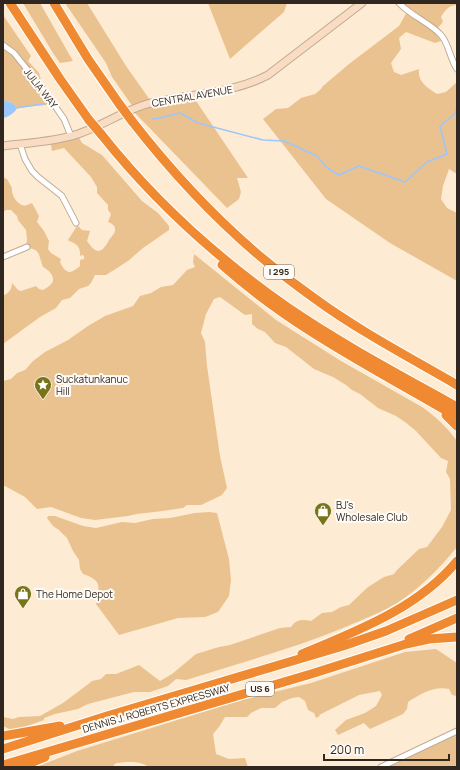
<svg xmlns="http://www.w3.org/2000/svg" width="460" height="770" viewBox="0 0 460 770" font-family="Manrope,sans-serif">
	<rect width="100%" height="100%" fill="#feebd3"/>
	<path fill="#eac28f" d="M23 3H40L73 61 60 63 53 53Z
		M65 3H87L126 66 150 100 192 95 248 178H237L241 192 239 199 227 208 134 112 133 107 112 77 106 63Z
		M208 3H287L284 12 230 59Z
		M399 3 428 4 457 3V5C449 5 445 10 441 17L443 22 436 30 444 40 435 43 406 32 399 38 401 49 391 63 394 72 401 75 419 69C417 82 428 88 437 94L446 92 457 82V174L449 169 443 186 441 199 447 208 457 213V281L390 243 326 199 263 119 276 109 288 108 301 98 315 94 321 89 323 86 349 64 399 26 407 12Z
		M3 15 31 56 28 61 39 73 42 83 54 99 55 104 17 108 13 103 3 100Z
		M77 134 82 143C89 147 95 151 102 155L142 201 158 213 169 226V230L143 248 128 261 106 275H95L91 283 88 286 79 289 70 298 62 300 56 308 40 317 3 344V296C8 293 12 290 12 283L18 290 21 291 36 286 39 289 43 290C46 288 50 286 52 283 56 277 48 269 43 267 38 254 41 249 26 248L27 239 26 230 18 220 17 216 11 210H6L3 212V177L7 179 12 188C11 194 16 203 22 205 25 207 29 204 32 203L39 216 37 222 44 231 49 241 48 249 51 253 61 259 60 262C66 275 71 274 80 266V260L84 259V256L82 255 80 256C81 247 76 243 69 241L68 240 77 226H78L82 230 90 231 87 241C96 254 101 255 109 240 111 237 116 233 115 229 115 225 111 223 108 222L111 214 108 210V205L97 193V187L91 177 64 148 52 151 50 139Z
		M194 254 276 320 341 361 422 407C436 417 447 427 457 441V547C440 568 420 588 397 603 382 612 364 619 348 626 295 648 240 663 186 680L176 679 168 686 150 692H134L88 704 78 709 55 714 44 718V720L13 731 3 726V717L13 719 19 717 40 716 63 703 87 685 92 681 101 679 106 674H116L139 665 160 681 172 674 196 654 219 647 230 645 280 628 291 627C296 619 303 619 311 621L322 613 332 612 341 607 349 605 368 587 384 577 394 574 397 570 419 549 427 547 442 527 451 510 450 479 446 472 448 461 441 458 416 431 405 422 396 416 378 408 360 394 352 390 346 385 333 377 314 369 286 347 275 343 265 332 258 329 252 324V314L245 315 220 297 214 299 206 314 201 333 205 342 207 366 220 456 227 488 222 495 201 505H187L183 508 163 511 137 514 128 516 95 520 81 518 51 507 37 509 25 497 3 485V381L11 379 17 373 25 370 33 361 45 352 68 340 88 326 105 316 133 306 140 296 151 293 161 287 173 285 187 270 195 267 193 262Z
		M209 512 217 513 229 559 231 580 229 596 218 612 205 617 178 618 119 635 96 604C99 586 103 581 83 574L80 569 79 560 73 551 67 538 59 530 53 526 47 518 48 516H55L83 526 96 528 122 522 135 523 153 519 170 518 195 513Z
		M436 649 457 663V696L452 695 449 689C433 686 421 694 408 702L407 709 403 714 370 729 364 723 338 735 335 730 346 720 365 713 376 706 382 695 380 691 359 695 319 715 320 716 316 718 314 713 308 710 305 701 299 697 292 698 282 702 275 708H261L251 713 247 717H225L219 727 213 734 216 754 229 759 245 758 248 767H149C138 760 128 762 116 763L112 767H36L77 751 242 700 311 683 405 652Z
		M457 731V767H378L382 765Z"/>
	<path fill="#9bc7fd" d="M3 100 13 103 17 108C15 113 8 117 3 118Z"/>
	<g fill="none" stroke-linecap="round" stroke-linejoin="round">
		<path stroke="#9bc7fd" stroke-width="1.5" d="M16 108 48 103
			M153 119 159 118 180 113 198 123 263 140 284 141 317 156 326 167 339 175 359 166 405 182 427 162 447 154 440 126 455 114 457 106"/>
		<defs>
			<path id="street" d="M399 3C411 16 429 22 441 35 449 44 450 59 457 69
				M3 45 14 53 46 93 64 119 71 136
				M20 144 25 159 32 171 38 177 62 196 76 223
				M3 257 27 247
				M381 767 457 731"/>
			<path id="secondary" d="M3 146C27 143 54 142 78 134 102 126 123 111 147 104 188 93 230 95 268 75L362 3"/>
			<path id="highway" d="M10 3 60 79 89 120
				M54 3 88 59 120 105
				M132 121C184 188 244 249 314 298 359 331 409 357 457 385
				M101 134C154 201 217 258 287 307 341 344 400 375 457 407
				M222 265C294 329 375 369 457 417
				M446 415 457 426
				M409 639 457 618
				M302 654C357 631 418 608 457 561
				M3 736 60 726
				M3 749 107 716 343 646 386 631 457 600
				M3 765 311 674 406 644 429 639 457 637
				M21 767 45 757"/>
		</defs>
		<use href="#street" stroke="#beac96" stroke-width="7"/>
		<use href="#secondary" stroke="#beac96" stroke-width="9"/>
		<use href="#highway" stroke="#fff" stroke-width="11"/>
		<use href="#street" stroke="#fff" stroke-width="5"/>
		<use href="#secondary" stroke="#fadcc2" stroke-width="7"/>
		<use href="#highway" stroke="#ef8a32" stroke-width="9"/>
		<defs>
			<path id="highway-bridge" d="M120 105 132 121
				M89 120 101 134"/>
		</defs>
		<use href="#highway-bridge" stroke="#fff" stroke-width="11" stroke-linecap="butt"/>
		<use href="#highway-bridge" stroke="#ef8a32" stroke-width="9"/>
	</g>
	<defs>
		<symbol id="sight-pin" viewBox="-11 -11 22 30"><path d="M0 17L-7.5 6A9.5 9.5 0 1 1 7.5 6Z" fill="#777419" stroke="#fffbf6"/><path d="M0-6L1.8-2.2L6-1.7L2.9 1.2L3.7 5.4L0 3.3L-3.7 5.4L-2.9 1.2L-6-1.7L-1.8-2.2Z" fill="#fff"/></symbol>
		<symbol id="shop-pin" viewBox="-11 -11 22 30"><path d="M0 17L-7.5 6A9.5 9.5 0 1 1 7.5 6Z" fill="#777419" stroke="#fffbf6"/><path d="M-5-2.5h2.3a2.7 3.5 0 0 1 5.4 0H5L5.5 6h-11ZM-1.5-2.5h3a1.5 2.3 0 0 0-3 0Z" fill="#fff"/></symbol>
	</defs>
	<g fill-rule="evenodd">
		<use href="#sight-pin" x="33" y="375" width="20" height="27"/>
		<use href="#shop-pin" x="313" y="501" width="20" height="27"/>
		<use href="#shop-pin" x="13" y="584" width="20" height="27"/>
	</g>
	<g text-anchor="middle" stroke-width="4" stroke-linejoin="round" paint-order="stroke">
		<g fill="#fffbf6" stroke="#6e6760" stroke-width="1">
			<rect x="264" y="265" width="30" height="14" rx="3"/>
			<rect x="246" y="682" width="28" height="14" rx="3"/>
		</g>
		<g font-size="9" font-weight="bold" fill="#302820">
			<text x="279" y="275">I 295</text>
			<text x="260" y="692">US 6</text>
		</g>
		<g font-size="10" fill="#302820" stroke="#fffbf6">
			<text transform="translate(41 88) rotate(52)" y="4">JULIA WAY</text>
			<text transform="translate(192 96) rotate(-10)" y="4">CENTRAL AVENUE</text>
			<text transform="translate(156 708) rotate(-16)" y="4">DENNIS J. ROBERTS EXPRESSWAY</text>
		</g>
		<g font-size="10" fill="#302820" stroke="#fffbf6" text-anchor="start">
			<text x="56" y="383">Suckatunkanuc<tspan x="56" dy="12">Hill</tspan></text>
			<text x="336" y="509">BJ's<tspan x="336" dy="12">Wholesale Club</tspan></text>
			<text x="36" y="598">The Home Depot</text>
		</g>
	</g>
	<rect width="460" height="770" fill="none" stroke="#302820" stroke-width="8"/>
	<path d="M324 754v6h125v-6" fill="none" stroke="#302820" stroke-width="2"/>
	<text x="330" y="754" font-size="12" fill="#302820" stroke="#fffbf6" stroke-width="3" paint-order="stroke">200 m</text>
</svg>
